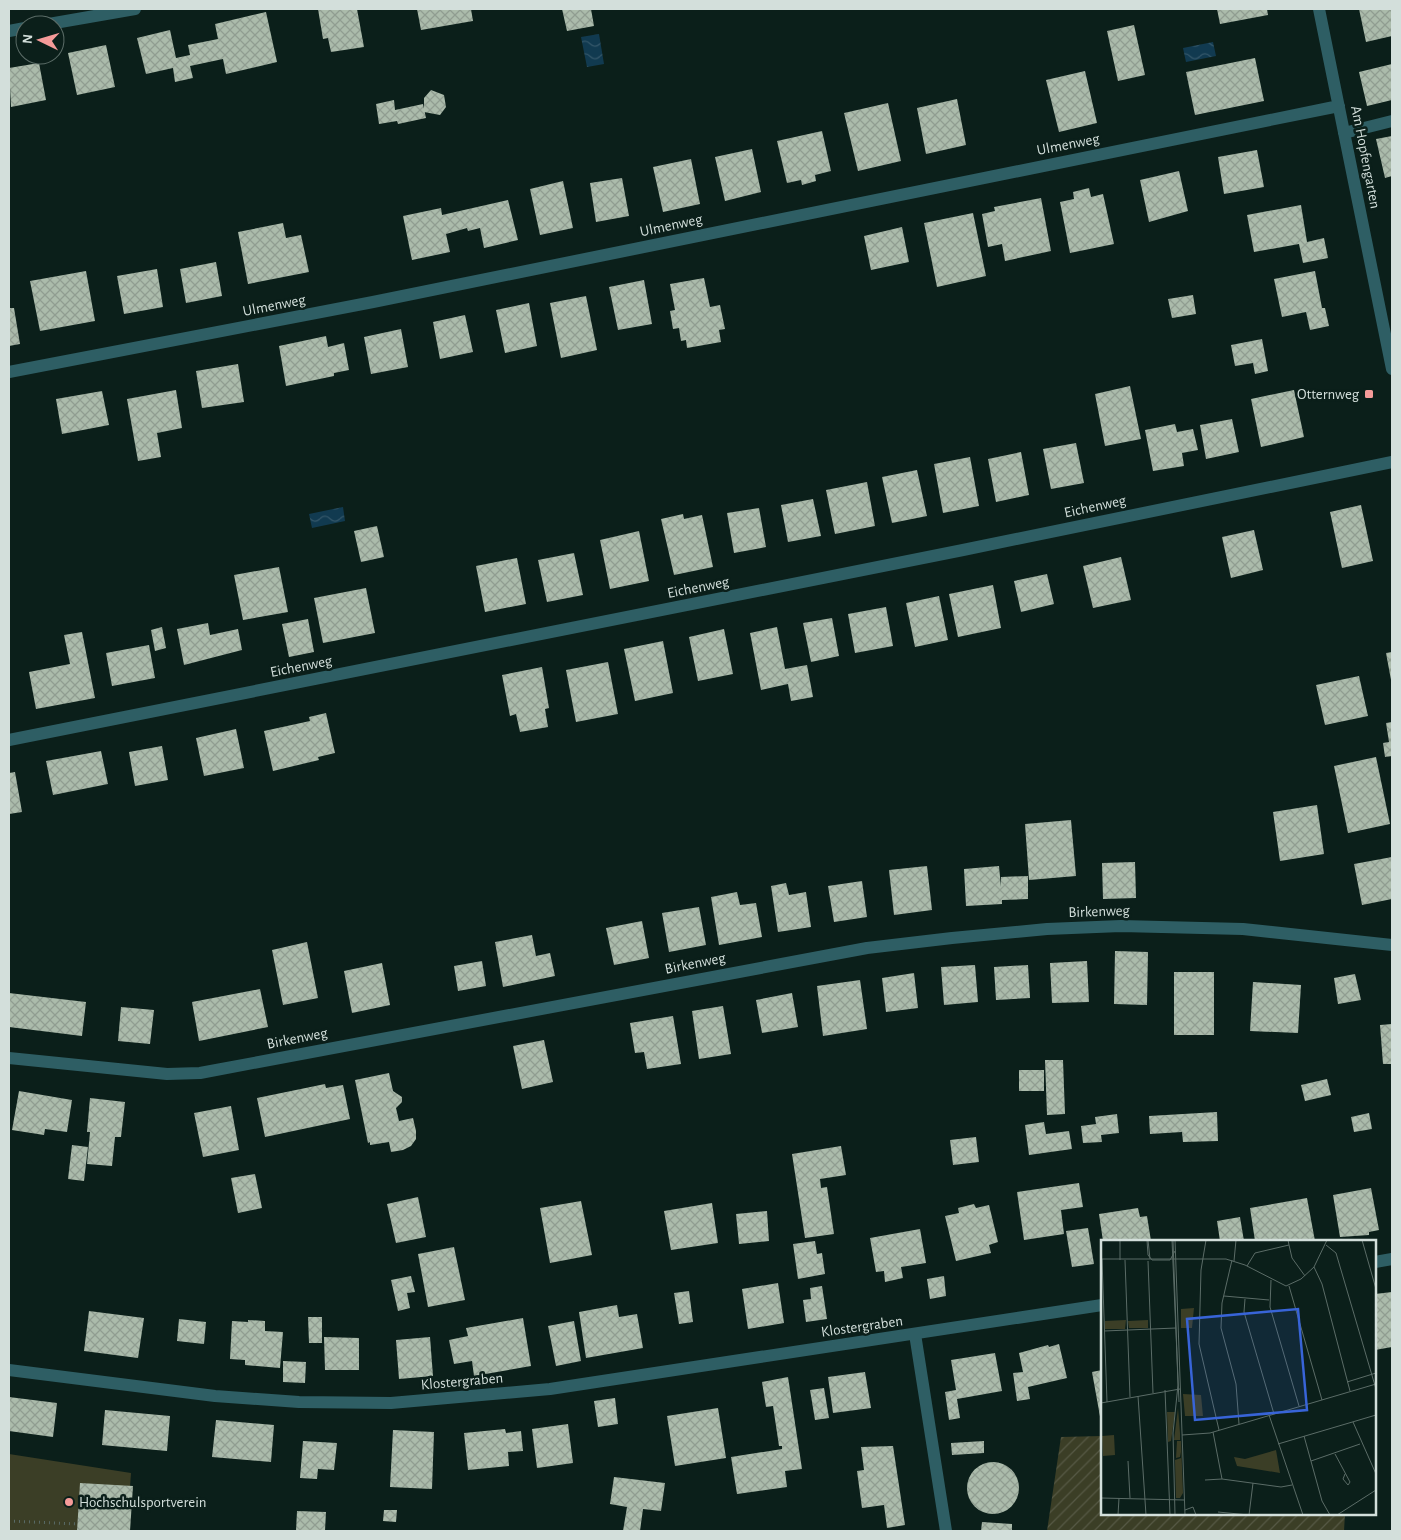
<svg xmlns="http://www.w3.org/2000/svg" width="1401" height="1540" viewBox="0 0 1401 1540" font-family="'Alegreya Sans',sans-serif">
	<defs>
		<pattern id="garden-furrows" width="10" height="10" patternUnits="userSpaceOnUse" patternTransform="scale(1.25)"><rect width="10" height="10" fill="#3b3e26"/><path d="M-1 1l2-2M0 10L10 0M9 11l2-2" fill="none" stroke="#565945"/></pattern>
		<pattern id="water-waves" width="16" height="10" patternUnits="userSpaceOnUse" patternTransform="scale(1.25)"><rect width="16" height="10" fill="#113a50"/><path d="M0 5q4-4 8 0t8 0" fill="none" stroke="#335669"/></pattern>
		<pattern id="building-cross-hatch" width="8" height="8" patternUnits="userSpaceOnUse" patternTransform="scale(1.25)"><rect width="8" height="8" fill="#abbbab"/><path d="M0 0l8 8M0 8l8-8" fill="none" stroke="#909d91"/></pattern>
	</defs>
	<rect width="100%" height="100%" fill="#0b1f1a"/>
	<path fill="#3b3e26" d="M9 1454 131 1473 127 1531H9Z"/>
	<path fill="url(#garden-furrows)" d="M1102 1436V1514H1345L1344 1531H1047L1061 1437Z"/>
	<path fill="url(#water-waves)" d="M599 34 604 64 587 67 581 37Z
		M1213 42 1216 56 1186 62 1183 48Z
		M343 507 345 521 312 528 309 514Z"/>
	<path fill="url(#building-cross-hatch)" d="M318 9H357L364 47 331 52 328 38 323 39Z
		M417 9H471L473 21 421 30Z
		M562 9H591L594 26 567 31Z
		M1217 9H1267L1268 15 1220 24Z
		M1359 9H1392V36L1366 42Z
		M266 12 277 62 226 74 223 59 190 66 193 78 175 82 173 68 146 74 137 38 170 30 176 58 190 55 188 45 218 39 215 24Z
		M1134 25 1145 75 1118 81 1107 31Z
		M106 45 115 87 77 95 68 53Z
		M1255 58 1264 101 1195 115 1186 72Z
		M39 63 46 100 11 107 9 68Z
		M1392 64V100L1367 106 1359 72Z
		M1085 71 1097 123 1059 132 1046 80Z
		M431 90 444 95 446 107 440 115 424 112V98Z
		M957 99 966 145 926 154 917 108Z
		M394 100 395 110 423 104 426 118 398 124 397 121 379 124 376 104Z
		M888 103 901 161 858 171 844 113Z
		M822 131 831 171 815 175 816 181 802 185 801 180 787 183 777 141Z
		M1392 136V176L1385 178 1376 139Z
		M752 149 761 192 725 201 715 157Z
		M1257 150 1264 187 1224 194 1218 157Z
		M691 159 700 204 663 212 653 167Z
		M1179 171 1188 211 1149 222 1140 180Z
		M622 178 629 216 596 222 590 183Z
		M563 181 573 228 540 235 530 189Z
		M1089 188 1091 197 1103 194 1114 244 1070 253 1060 202 1074 199 1073 192Z
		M1041 198 1051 251 1005 261 1002 244 988 247 982 214 995 211 994 207Z
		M508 200 518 240 484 248 480 228 468 231 467 228 446 234 450 252 412 260 403 216 441 208 442 215Z
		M1301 205 1307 242 1324 238 1328 258 1303 263 1299 244 1254 252 1247 215Z
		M973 213 986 276 937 287 924 223Z
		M283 223 286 238 301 235 309 272 248 284 238 232Z
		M902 227 909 262 871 270 864 236Z
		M216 262 222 296 186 303 180 269Z
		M157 269 163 307 124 314 117 276Z
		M86 271 95 321 40 331 30 281Z
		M1315 271 1322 308H1325L1329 326 1310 330 1306 312 1282 317 1274 279Z
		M704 278 710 307 720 305 725 329 719 330 721 342 687 348 686 340 681 341 679 328 673 329 670 311 675 310 670 284Z
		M644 280 652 324 618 330 609 287Z
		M1193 295 1196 314 1172 318 1168 299Z
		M586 296 597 350 561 358 550 303Z
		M529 303 537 346 505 353 496 310Z
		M9 308H14L20 344 9 346Z
		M465 315 473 352 440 359 433 322Z
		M401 329 408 367 371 374 364 337Z
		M326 336 328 347 344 343 349 370 334 373V376L286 386 279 346Z
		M1262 339 1268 371 1255 374 1253 363 1235 366 1231 345Z
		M238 364 244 402 202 408 196 371Z
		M1130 386 1141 439 1105 446 1095 394Z
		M176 390 182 428 157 433 161 457 138 461 127 399Z
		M1294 390 1304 437 1261 447 1251 399Z
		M102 391 109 425 62 434 56 399Z
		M1232 419 1239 452 1206 459 1200 425Z
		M1175 424 1177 432 1193 429 1198 450 1182 453 1184 466 1153 471 1145 430Z
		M1076 443 1084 483 1051 489 1043 449Z
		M1021 452 1029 495 996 502 988 459Z
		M970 457 979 506 943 513 934 464Z
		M917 470 927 516 892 523 882 477Z
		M867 482 875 526 835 534 826 490Z
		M813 499 821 536 788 542 781 505Z
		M1361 505 1373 561 1342 568 1330 512Z
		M759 508 766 547 734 553 727 513Z
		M683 514 684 519 702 515 713 567 674 575 661 519Z
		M377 526 384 557 361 562 354 531Z
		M1254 530 1263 570 1231 578 1222 537Z
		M639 531 649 581 610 589 600 540Z
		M574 553 583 595 547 602 538 560Z
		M1121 557 1131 600 1093 608 1083 566Z
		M517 558 526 604 485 612 476 566Z
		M279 567 288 612 243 620 234 575Z
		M1047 574 1054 604 1021 612 1014 581Z
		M993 585 1001 628 958 637 949 594Z
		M366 588 375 633 323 643 314 598Z
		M939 596 948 640 915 647 906 603Z
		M886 607 893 646 855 653 848 614Z
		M832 618 839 656 811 662 803 623Z
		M308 619 314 652 289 657 282 624Z
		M208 623 210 635 238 629 242 650 184 665 177 629Z
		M162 627 166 648 155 651 151 630Z
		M777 627 785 669 807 665 813 697 791 701 788 684 761 690 750 633Z
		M724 629 733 674 698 681 689 637Z
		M82 632 95 698 36 709 29 672 70 664 64 635Z
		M663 641 673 693 635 701 624 649Z
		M149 645 155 678 112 686 106 653Z
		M1392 652V680H1391L1386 653Z
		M608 662 618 714 576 722 566 670Z
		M542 667 549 708 545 709 548 727 520 732 516 714 510 716 502 675Z
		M1359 676 1368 716 1325 725 1316 685Z
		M326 713 335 753 318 757 319 760 273 771 264 731 310 721 309 717Z
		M1392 722V756L1385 757 1383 743 1389 742 1386 723Z
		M236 729 244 768 204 776 196 738Z
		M162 746 168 780 135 786 129 752Z
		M101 751 108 784 53 795 46 761Z
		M1376 757 1390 824 1348 833 1334 766Z
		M15 772 22 812 9 814V773Z
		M1317 805 1324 854 1280 861 1273 812Z
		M1071 820 1076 876 1029 880 1025 824Z
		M1392 857V899L1362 905 1354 864Z
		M1135 862 1136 898 1103 899 1102 863Z
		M927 866 932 910 894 915 889 870Z
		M999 866 1001 887V877L1028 876V899L1002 900V904L966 906 964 869Z
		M862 881 867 917 834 922 828 886Z
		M786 883 789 895 806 892 811 927 778 932 771 886Z
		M737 892 740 905 756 903 762 937 719 945 711 897Z
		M699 907 706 945 669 952 662 913Z
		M642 921 649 958 614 965 606 928Z
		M532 935 536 956 550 953 555 976 503 987 495 942Z
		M307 942 318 998 283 1005 272 950Z
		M1115 951 1148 952 1147 1005 1114 1004Z
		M482 961 486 986 458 991 454 966Z
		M1087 961 1089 1002 1052 1003 1050 963Z
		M382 963 390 1005 352 1013 344 971Z
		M975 965 978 1002 944 1005 941 967Z
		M1028 965 1030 998 996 1000 994 967Z
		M1174 972H1214V1035H1174Z
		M914 973 918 1008 886 1012 882 978Z
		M1355 974 1361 1000 1338 1004 1334 978Z
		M860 980 867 1029 823 1036 817 986Z
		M1253 982 1301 985 1298 1033 1250 1031Z
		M260 989 268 1027 199 1041 192 1002Z
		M9 993 86 1002 82 1036 9 1027Z
		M792 993 798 1027 762 1033 756 1000Z
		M723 1006 731 1054 699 1059 692 1011Z
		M121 1007 154 1010 150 1044 118 1041Z
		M673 1016 681 1064 647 1069 644 1052 635 1053 630 1023Z
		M1392 1024V1064H1383L1380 1025Z
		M544 1040 553 1082 522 1089 513 1046Z
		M1045 1060H1063L1065 1114 1047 1115Z
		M1019 1070H1044V1091H1019Z
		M389 1073 393 1091 402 1097V1102L396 1108 399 1121 413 1118 416 1131V1139L411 1146 403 1150 391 1152 389 1142 370 1145V1142L368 1143 355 1080Z
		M1327 1079 1331 1095 1305 1101 1301 1085Z
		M325 1084 326 1088 343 1085 350 1119 265 1137 257 1098Z
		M19 1091 72 1100 67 1132 45 1129 44 1135 12 1130Z
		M90 1098 125 1102 121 1137H115L112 1166 87 1164 90 1132H87Z
		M231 1106 239 1150 203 1157 194 1113Z
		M1217 1112 1218 1141 1183 1142 1182 1132 1150 1134 1149 1116Z
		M1369 1113 1372 1129 1354 1132 1351 1117Z
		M1117 1114 1119 1133 1101 1135 1102 1142 1083 1143 1081 1126 1096 1124 1095 1117Z
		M1044 1122 1046 1134 1069 1131 1072 1149 1029 1155 1025 1125Z
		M976 1137 979 1162 953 1165 950 1140Z
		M72 1145 88 1147 84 1181 68 1179Z
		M841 1146 846 1175 820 1179 821 1188 827 1187 834 1234 805 1238 792 1154Z
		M255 1174 262 1208 238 1213 231 1178Z
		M1079 1183 1083 1207 1061 1210 1064 1234 1024 1240 1017 1192Z
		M1371 1188 1379 1230 1369 1232V1235L1340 1237 1333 1195Z
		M418 1197 426 1237 396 1243 387 1204Z
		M1307 1198 1315 1241H1255L1250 1208Z
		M581 1201 592 1255 550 1263 540 1208Z
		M712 1203 718 1243 671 1250 664 1211Z
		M974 1204 976 1208 989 1205 998 1242 989 1245 991 1253 956 1261 945 1216 959 1213 958 1208Z
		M1138 1208 1140 1217 1147 1216 1151 1241H1103L1099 1214Z
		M767 1211 769 1241 739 1244 736 1214Z
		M1240 1217 1244 1241H1220L1217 1221Z
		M1088 1228 1094 1264 1072 1267 1066 1231Z
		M920 1229 926 1263 901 1267 903 1278 885 1282 884 1271 876 1272 870 1238Z
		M815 1241 817 1254 822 1253 825 1274 798 1279 793 1244Z
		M454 1247 465 1300 428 1307 418 1254Z
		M411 1276 415 1292 407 1293 410 1308 398 1311 391 1280Z
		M944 1276 946 1296 930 1299 927 1279Z
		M778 1283 784 1323 748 1329 742 1289Z
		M822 1286 827 1319 806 1322 803 1300 811 1299 810 1288Z
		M689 1291 693 1322 679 1324 674 1293Z
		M1392 1292V1347L1375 1350V1294Z
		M617 1305 619 1317 637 1314 643 1348 586 1358 579 1312Z
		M89 1311 144 1318 138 1358 84 1351Z
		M308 1317H322V1343H309Z
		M523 1318 531 1366 474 1376 472 1361 454 1364 449 1340 468 1336 466 1328Z
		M179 1319 206 1322 204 1344 177 1341Z
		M248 1320 265 1321V1331L283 1332 280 1368 245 1365V1360L230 1359 232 1321 248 1322Z
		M574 1321 581 1361 556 1366 548 1326Z
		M324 1337 359 1338V1370H325Z
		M430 1337 433 1376 399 1379 396 1340Z
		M1059 1344 1067 1378 1028 1387 1030 1399 1017 1401 1013 1373 1023 1372 1019 1353 1048 1345 1049 1347Z
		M995 1353 1002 1391 957 1399 960 1418 949 1420 945 1392 956 1390 951 1360Z
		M283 1361 306 1362 305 1383 283 1382Z
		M1102 1370V1422H1101L1092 1372Z
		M865 1372 871 1408 833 1413 828 1377Z
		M788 1377 802 1469 785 1471 787 1487 737 1494 731 1457 782 1449V1446H779L773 1406 766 1407 762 1382Z
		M824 1388 829 1418 815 1420 810 1390Z
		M9 1397 57 1403 53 1437 9 1431Z
		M615 1398 618 1424 598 1427 594 1401Z
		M718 1408 726 1458 675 1466 667 1416Z
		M105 1410 170 1416 167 1451 102 1445Z
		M216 1420 274 1425 271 1462 212 1457Z
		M568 1424 573 1463 537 1468 532 1429Z
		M505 1429 506 1433 521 1431 523 1451 508 1452 509 1466 468 1470 464 1433Z
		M393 1430 434 1432 432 1489 390 1487Z
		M303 1441 337 1443 334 1470 318 1469 317 1479 300 1478Z
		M984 1441V1453L952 1455 951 1443Z
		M893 1446 905 1525 887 1528 884 1505 862 1508 857 1471 864 1470 861 1447Z
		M967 1488a26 26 0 1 1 52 0a26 26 0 1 1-52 0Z
		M614 1477 665 1483 661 1511 643 1509 640 1531H623L627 1507 610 1504Z
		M80 1483 133 1486 130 1531H77Z
		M384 1510H397L396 1522 383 1521Z
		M297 1511 326 1512 325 1531H296Z
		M982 1522 1012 1524V1531H981Z"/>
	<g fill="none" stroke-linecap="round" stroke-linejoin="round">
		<path stroke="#596a66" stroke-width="3" stroke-dasharray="1 4" stroke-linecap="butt" d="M9 1521 78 1524"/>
		<path stroke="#2e5e64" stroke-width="12" d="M1319 9 1392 369
			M43 25 135 9
			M9 31 25 28
			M1344 133 1392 121
			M9 372 373 302 1339 106
			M9 740 963 550 1392 462
			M9 1058 167 1074 200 1073 867 948 952 938 1047 929 1121 926 1243 929 1392 945
			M1375 1262 1392 1259
			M915 1334 946 1531
			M9 1370 215 1396 299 1402 391 1403 550 1389 1102 1305"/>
	</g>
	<g fill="#f59b99" stroke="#0b1f1a" stroke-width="2">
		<rect x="1364" y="389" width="10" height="10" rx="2.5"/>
		<circle cx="69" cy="1502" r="5"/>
	</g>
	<g text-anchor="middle" stroke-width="5" stroke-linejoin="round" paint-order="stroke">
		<g font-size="15" fill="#d3dfdb" stroke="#0b1f1a">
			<text transform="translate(1068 144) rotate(-11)" y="5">Ulmenweg</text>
			<text transform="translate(1366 157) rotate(79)" y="5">Am Hopfengarten</text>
			<text transform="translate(671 225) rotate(-12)" y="5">Ulmenweg</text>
			<text transform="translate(274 305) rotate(-11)" y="5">Ulmenweg</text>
			<text transform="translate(1095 506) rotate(-12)" y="5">Eichenweg</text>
			<text transform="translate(698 587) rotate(-11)" y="5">Eichenweg</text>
			<text transform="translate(301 666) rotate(-11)" y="5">Eichenweg</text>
			<text transform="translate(1099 911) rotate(-2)" y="5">Birkenweg</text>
			<text transform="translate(695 963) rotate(-11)" y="5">Birkenweg</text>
			<text transform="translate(297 1038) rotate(-11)" y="5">Birkenweg</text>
			<text transform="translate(862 1326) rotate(-8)" y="5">Klostergraben</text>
			<text transform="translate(462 1381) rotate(-5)" y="5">Klostergraben</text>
		</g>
		<g font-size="15" fill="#d3dfdb" stroke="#0b1f1a" text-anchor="end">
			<text x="1359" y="399">Otternweg</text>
			<text x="79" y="1507" text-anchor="start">Hochschulsportverein</text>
		</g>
	</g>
	<g transform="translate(1101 1240)">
		<rect width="275" height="275" fill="#0b1f1a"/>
		<path d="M93 68 91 88H80V69ZM25 80 24 89H4V81ZM47 80V88H28L27 81ZM77 168 79 193V200H73ZM66 172H74L70 201 67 202ZM13 195 14 215 2 216 1 196ZM76 201H80L82 253 79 258H75L74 220 80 218V212L79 217 75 218Z" fill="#3b3e26"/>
		<path d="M175 210 179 233 136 226 133 217 144 219Z" fill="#3b3e26"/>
		<path d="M82 154 100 155 102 176H84Z" fill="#3b3e26"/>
		<path fill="none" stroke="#5b6c67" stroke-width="1" d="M19 0V20M46 0 47 15 51 20H69L74 11M47 0 49 19M71 0 78 162M72 0 77 145 72 193 74 275M74 0 84 275M105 0 100 30 98 104 118 190M261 0 275 49M188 5 191 18 204 36M225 5 235 13 275 149M0 19H125L144 25 185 46 200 39 213 27 226 0M1 19 6 162M24 20 29 157M131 20 121 63 120 88 135 144 138 184M47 21 52 153M133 21 135 0M146 26 154 13 188 5 187 0M213 27 221 44 249 151M170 40 169 67 198 166M188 46 221 160M123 56 168 60M144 59 143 72 173 174M3 91 75 88M246 142 275 133M64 150 69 275M37 156 45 275M0 163 79 149M168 175 202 275M252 182 275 234M112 192 121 239M81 195 109 193 275 144M203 196 221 261 229 275M177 204 275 175M234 214 249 242 247 245 242 239 244 234M27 221 29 258M210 221 259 204M104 240 121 239 180 247 191 245M0 258 83 260M84 270 92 267 95 275M117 272 148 275M17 275 18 258M148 275 152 243M236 275 275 250"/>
		<path fill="#3864d8" fill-opacity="0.15" stroke="#3864d8" stroke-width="2.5" d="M197 69 206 170 94 180 86 79Z"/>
		<rect width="275" height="275" fill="none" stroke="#d3dfdb" stroke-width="2.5"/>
	</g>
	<rect width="1401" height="1540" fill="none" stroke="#d3dfdb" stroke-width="20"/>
	<g transform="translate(40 40) rotate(275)"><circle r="24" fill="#0b1f1a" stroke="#5b6c67"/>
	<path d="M0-4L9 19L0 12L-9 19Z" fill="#f59b99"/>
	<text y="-8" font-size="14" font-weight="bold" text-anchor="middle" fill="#d3dfdb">N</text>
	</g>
</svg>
